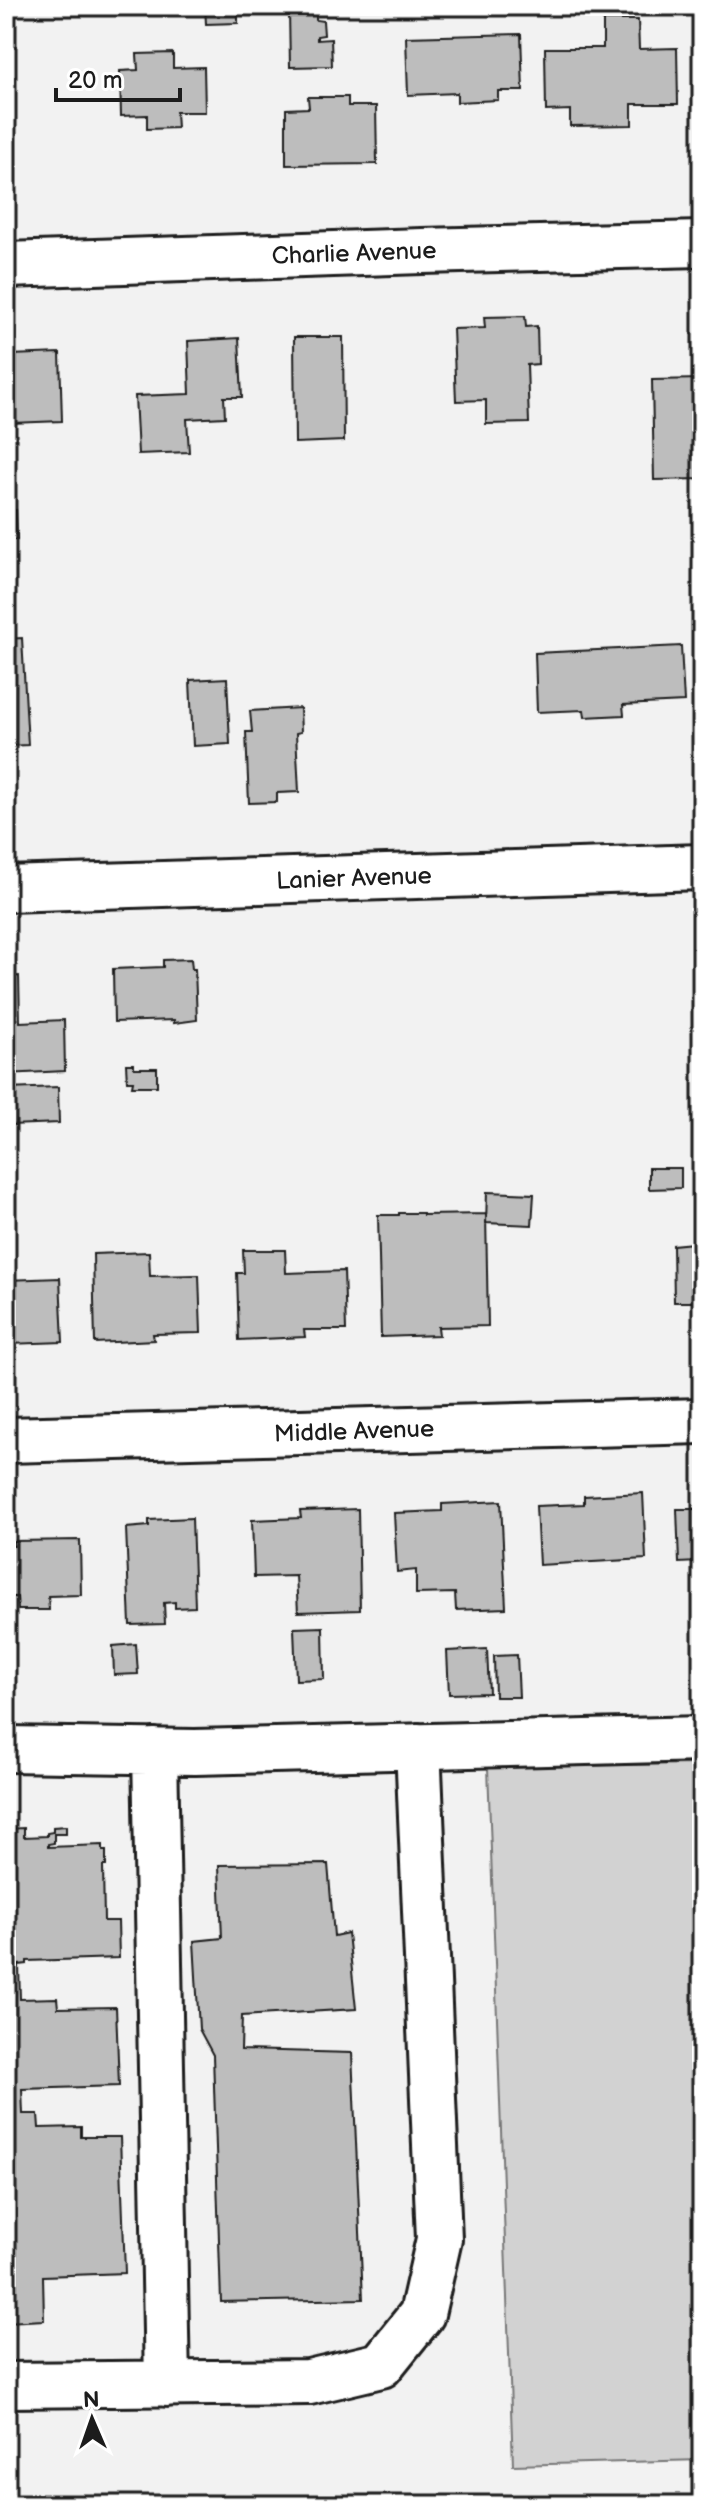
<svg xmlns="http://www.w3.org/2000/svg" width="708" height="2511" viewBox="0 0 708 2511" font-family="'Balsamiq Sans',sans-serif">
	<rect width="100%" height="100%" fill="#f2f2f2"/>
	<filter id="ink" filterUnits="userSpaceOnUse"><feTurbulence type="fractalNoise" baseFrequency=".0125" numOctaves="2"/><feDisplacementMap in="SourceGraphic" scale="16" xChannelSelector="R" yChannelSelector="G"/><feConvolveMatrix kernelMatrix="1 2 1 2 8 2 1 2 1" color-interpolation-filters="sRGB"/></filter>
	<g filter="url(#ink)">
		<path fill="#d2d2d2" stroke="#777" stroke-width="2" d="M702 1764V2460L513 2465 488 1767Z"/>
		<path fill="#bdbdbd" stroke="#1c1c1c" stroke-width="2" d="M205 6H238V23L206 24Z
			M289 10H316V20L323 21 324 35 317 36V40L331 39 332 66 290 67Z
			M603 20H638L639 49 677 48 678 104H632V125L570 126V110L546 111 545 48H603Z
			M521 34 523 91H498V100L457 102V93L408 95 406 37Z
			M173 53V68L204 67 205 112H176L177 128 147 129V115L121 116 120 71 138 70 137 54Z
			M308 97H348V106H376L377 164 286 165V109L309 108Z
			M525 316 526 327 537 326 538 364 527 365 529 423 486 424V400L456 401 453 329 485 328 484 317Z
			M294 337H343L344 441 295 443Z
			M239 338 242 397H224L225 417 187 419 189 452 138 454 135 396 190 394 188 341Z
			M60 353 62 421 11 423V412H6V360H11V355Z
			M702 379V479L654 480 652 380Z
			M6 510H16L17 540H6Z
			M22 638 28 745 6 746V639Z
			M681 646 684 702 623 705 624 715 585 717 584 710 537 712 535 653Z
			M227 678 230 744 193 746 190 680Z
			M300 708 301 732 296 733 299 792 277 793V802L249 803 246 732H252L250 711Z
			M191 959 192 969H195L197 1020 174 1023V1020L114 1022 113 969 163 967V960Z
			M19 976 20 1022 64 1020 65 1071 6 1074V977Z
			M126 1064H134V1068H157V1086H132L133 1081H127Z
			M58 1087 59 1123 10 1125 8 1089Z
			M649 1168H681V1188L649 1189Z
			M487 1192 534 1194 532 1225 486 1223Z
			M399 1213H423V1215L486 1214 488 1326 438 1327 439 1335 381 1337 378 1215H399Z
			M693 1243H702V1310H699V1302H674L673 1245Z
			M243 1250H285L286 1273 344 1271 346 1330H304L305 1337 239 1340 237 1273H244Z
			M149 1252 150 1276 199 1275 201 1333 153 1334 154 1340 95 1343 93 1254Z
			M60 1278 63 1342 9 1344V1339H6V1280Z
			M643 1493 646 1559 539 1565 536 1506 584 1504V1496Z
			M501 1501 506 1608 456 1610 455 1593 416 1594V1570L397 1572 394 1513 442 1511V1504Z
			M358 1509 360 1610 298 1612 296 1576 254 1577 252 1520 301 1518 300 1511Z
			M677 1509H702V1587H698L697 1562 679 1563Z
			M192 1518 195 1607 175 1608V1602L164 1603 165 1624 130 1625 126 1528 149 1526V1520Z
			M80 1540 81 1595 48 1596 49 1610H18L17 1597H6V1546H14L13 1541Z
			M323 1627 324 1679 296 1680 294 1628Z
			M136 1644 138 1674 114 1675 113 1646Z
			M487 1649 489 1693 449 1694 447 1651Z
			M517 1655 519 1697H495L494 1656Z
			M66 1826V1834H54V1843L48 1844V1847L103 1845V1851H106V1866H103L104 1921H118L119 1958 27 1961V1964L19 1965 20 1999 57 1998 58 2008 116 2007 119 2086 22 2089 23 2114H38L39 2128 81 2127V2137H120L125 2273 43 2276 44 2320 6 2322V1829L24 1828V1837L47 1836V1833L53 1832V1827Z
			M328 1864 334 1936 348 1933 356 2009 242 2016 241 2050 352 2053 363 2299 221 2302 213 2055 199 2029 194 1941 222 1938 219 1865Z"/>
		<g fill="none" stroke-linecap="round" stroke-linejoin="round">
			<defs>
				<path id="minor" d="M6 265 422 251 702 244
					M6 889 702 867
					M6 1440 702 1421
					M6 1749 195 1752 702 1739
					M155 1751 167 2384
					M6 2385 309 2382 381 2365 422 2314 439 2239 418 1746"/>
			</defs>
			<use href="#minor" stroke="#1c1c1c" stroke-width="50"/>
			<use href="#minor" stroke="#fff" stroke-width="44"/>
		</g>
	</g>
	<g text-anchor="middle" stroke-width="7" stroke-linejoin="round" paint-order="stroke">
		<g font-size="24" fill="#1c1c1c" stroke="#fff">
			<text transform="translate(354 253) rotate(-2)" y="8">Charlie Avenue</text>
			<text transform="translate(354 878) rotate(-2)" y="8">Lanier Avenue</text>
			<text transform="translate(354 1431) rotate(-2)" y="8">Middle Avenue</text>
		</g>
	</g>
	<rect width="708" height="2511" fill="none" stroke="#fff" stroke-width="32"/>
	<rect x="16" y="16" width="676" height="2479" fill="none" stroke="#1c1c1c" stroke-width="3" filter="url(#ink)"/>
	<g transform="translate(92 2419) rotate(358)" stroke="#ffffff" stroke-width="6" paint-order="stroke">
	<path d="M0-6L14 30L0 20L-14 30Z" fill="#1c1c1c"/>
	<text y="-12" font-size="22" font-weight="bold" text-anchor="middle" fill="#1c1c1c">N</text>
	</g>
	<path d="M56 88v12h124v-12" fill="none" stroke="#1c1c1c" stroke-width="4"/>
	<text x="68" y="88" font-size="24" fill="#1c1c1c" stroke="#ffffff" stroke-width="6" paint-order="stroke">20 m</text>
</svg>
